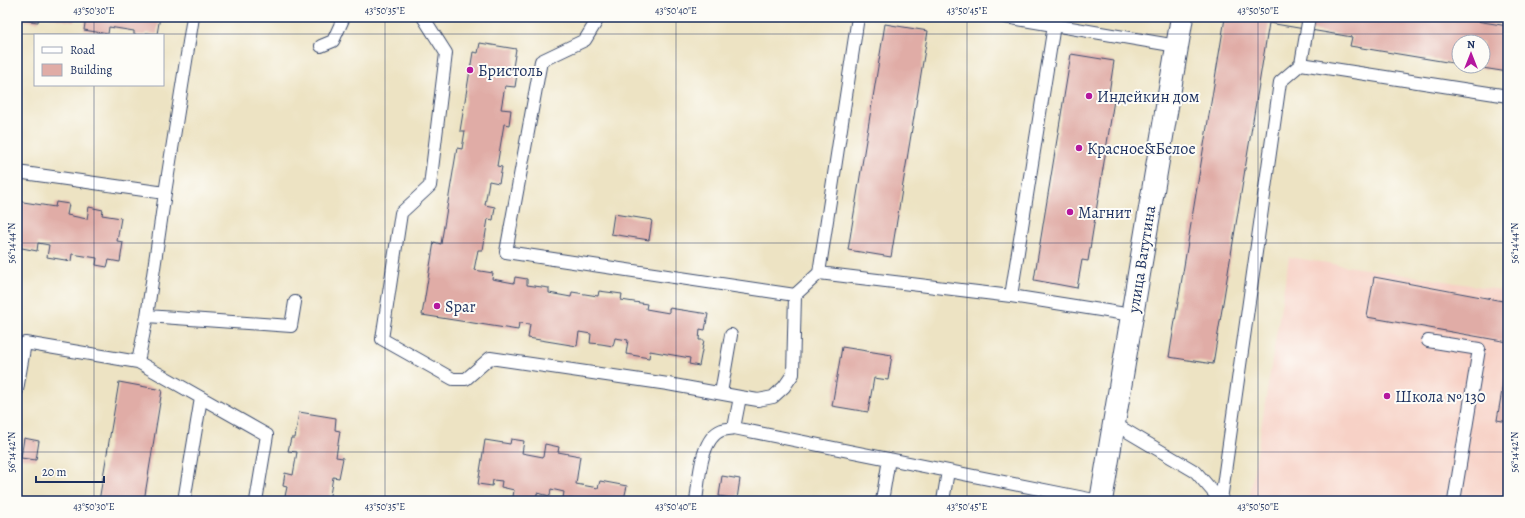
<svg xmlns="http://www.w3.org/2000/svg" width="1525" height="518" viewBox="0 0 1525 518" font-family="Alegreya,serif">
	<rect width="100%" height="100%" fill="#fdfcf7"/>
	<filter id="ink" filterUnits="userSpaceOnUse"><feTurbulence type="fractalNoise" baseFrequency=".025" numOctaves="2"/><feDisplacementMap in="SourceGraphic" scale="8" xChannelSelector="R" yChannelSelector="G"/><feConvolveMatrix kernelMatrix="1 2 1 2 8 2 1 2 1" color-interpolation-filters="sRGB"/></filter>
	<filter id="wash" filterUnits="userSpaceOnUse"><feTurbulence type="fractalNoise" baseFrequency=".012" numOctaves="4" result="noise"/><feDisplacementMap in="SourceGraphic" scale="16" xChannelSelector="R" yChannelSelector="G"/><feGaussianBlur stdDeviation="0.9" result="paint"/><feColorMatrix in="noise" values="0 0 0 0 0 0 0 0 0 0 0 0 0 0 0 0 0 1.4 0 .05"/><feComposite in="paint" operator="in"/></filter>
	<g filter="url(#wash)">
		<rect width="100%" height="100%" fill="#ede3c3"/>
		<path fill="#f7d1c6" d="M1289 257 1508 291V501H1249Z"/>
		<g id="blocks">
			<path fill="#e0aca6" d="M17 17H39L38 22 17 19Z
				M49 17H75L74 22Z
				M86 17H160L157 34 146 33 145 35H134V31L109 27 108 34 84 30Z
				M1233 17H1451L1508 26V72L1476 67 1483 66V42H1459V64L1350 46 1352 37 1269 23 1213 364 1169 357 1225 18 1232 19Z
				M885 24 928 31 891 257 848 250Z
				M480 43 516 49 512 73 517 74 515 87 505 86 501 109 511 110 509 125 504 124 497 166 502 167 499 183 489 181 485 205 495 207 493 220 488 219 483 250H478L474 270 493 273 492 279 514 283 515 277 527 279V285L549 288V293L571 297 572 292 598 296 599 291 622 294 621 300 647 304 646 309 669 313V308L708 314 705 330 700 329 699 340H704L699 366 689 364 690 358 650 351 649 358 626 354 628 340 615 338 613 346 601 344 590 343 591 334 579 332 577 346 528 338 530 324 519 323 518 330 422 315 434 242 441 244 457 148 462 149 465 131H460L473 52 478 53Z
				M1071 54 1114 61 1109 93 1115 94 1088 261 1082 260 1077 288 1034 280Z
				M17 201 55 207 56 202 69 204 67 215 87 219 89 207 103 210 102 215 121 218 117 241 123 242 120 262 109 260 107 267 96 265 97 258 72 254 71 261 47 257 49 245 38 243 37 251 17 247Z
				M614 214 652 220 649 240 611 234Z
				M1374 277 1508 302V342L1367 317Z
				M842 347 892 355 888 380 874 378 868 412 832 406Z
				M1504 379 1508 380V422L1497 420Z
				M119 382 162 390 144 501H99Z
				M299 412 336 418 335 430 340 431 336 457 343 458 339 478 333 477 329 501H284L287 487 283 486 285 473 293 475 297 452 288 451 291 438H295Z
				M24 438 39 441 36 460 21 458Z
				M511 439 524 441 522 453 543 457 545 444 559 447 558 452 580 456 576 484 598 488 600 481 627 486 624 499 617 498V501H573V499L563 498 564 492 551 489 550 496 537 493 536 501 513 497 514 490 501 487 502 481 493 480 492 486 478 484 485 440 510 444Z
				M722 476 740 479 737 499 719 496Z"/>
		</g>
	</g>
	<g filter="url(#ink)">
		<use href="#blocks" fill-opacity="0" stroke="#3a4a6d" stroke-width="1"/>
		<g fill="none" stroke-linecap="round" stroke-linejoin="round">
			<defs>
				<path id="lane" d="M193 17 165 193 147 316 138 362 267 435 256 501
					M423 17 446 53 430 186 401 213 382 339 453 379H466L490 358 668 384 740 397 734 428
					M597 17 596 22 585 40 541 61 506 252 795 295
					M1006 17 1177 46
					M321 46 333 41 344 17
					M1301 64 1309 17
					M17 172 165 193
					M819 273 858 17
					M1011 296 1054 25
					M147 316 291 326 295 302
					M1428 341 1479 349 1454 501
					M17 390 25 343 138 362
					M721 393 731 335
					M740 397 758 400 773 397 784 387 793 374 795 295 819 273 1011 296 1132 315
					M1113 423 1196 472 1221 501
					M1221 500 1280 82 1301 64 1508 96
					M184 501 201 398
					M696 501C699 481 700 438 722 430 726 429 731 429 734 428L1099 501
					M882 501 889 459
					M943 501 948 471"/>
				<path id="street" d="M1101 501 1182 17"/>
			</defs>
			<use href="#lane" stroke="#3a4a6d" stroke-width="14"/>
			<use href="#street" stroke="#3a4a6d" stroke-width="24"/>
			<use href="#lane" stroke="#fff" stroke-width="12"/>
			<use href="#street" stroke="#fff" stroke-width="22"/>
		</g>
	</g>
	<path fill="none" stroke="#1b2f5e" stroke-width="1" stroke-opacity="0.45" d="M94 17V35M385 17V501M676 17V501M967 17V501M1258 17V501M17 34H1508M94 85V501M17 243H1508M17 452H1508"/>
	<g fill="#b5179e" stroke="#fdfcf7" stroke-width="1.5">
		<circle cx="470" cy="70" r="4"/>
		<circle cx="1089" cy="96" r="4"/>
		<circle cx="1079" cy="148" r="4"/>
		<circle cx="1070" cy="212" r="4"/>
		<circle cx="437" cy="306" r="4"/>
		<circle cx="1387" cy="396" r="4"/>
	</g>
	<g text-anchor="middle" stroke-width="4" stroke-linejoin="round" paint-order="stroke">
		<g font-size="16" fill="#1b2f5e" stroke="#fdfcf7" text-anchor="start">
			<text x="478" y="76">Бристоль</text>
			<text x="1097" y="102">Индейкин дом</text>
			<text x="1087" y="154">Красное&amp;Белое</text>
			<text x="1078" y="218">Магнит</text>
			<text x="445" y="312">Spar</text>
			<text x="1395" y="402">Школа № 130</text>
		</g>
		<g font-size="16" fill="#1b2f5e" stroke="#fdfcf7">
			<text transform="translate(1141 259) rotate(-81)" y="6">улица Ватутина</text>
		</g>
	</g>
	<rect width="1525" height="518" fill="none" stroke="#fdfcf7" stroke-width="44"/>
	<rect x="34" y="34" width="130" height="52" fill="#fdfcf7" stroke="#a3aaba"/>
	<rect x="42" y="47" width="20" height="6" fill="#ffffff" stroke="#a3aaba"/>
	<text x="70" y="54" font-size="12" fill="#1b2f5e">Road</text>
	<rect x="42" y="64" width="20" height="12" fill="#e0aca6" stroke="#a3aaba"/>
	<text x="70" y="74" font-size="12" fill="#1b2f5e">Building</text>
	<g transform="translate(1471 54)"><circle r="19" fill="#fdfcf7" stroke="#a3aaba"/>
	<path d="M0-3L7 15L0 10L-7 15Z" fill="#b5179e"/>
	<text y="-6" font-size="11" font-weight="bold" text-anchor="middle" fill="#1b2f5e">N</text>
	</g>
	<path d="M36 476v6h68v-6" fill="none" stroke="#1b2f5e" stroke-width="2"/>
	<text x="42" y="476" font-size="12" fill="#1b2f5e" stroke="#fdfcf7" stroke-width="3" paint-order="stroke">20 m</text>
	<rect x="22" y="22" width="1481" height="474" fill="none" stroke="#1b2f5e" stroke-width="1.5"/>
	<g font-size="10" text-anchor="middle" fill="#1b2f5e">
		<text x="94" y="14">43°50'30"E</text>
		<text x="385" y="14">43°50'35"E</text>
		<text x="676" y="14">43°50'40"E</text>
		<text x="967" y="14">43°50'45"E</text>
		<text x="1258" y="14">43°50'50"E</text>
		<text transform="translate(11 243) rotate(-90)" y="4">56°14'44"N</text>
		<text transform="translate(1514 243) rotate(-90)" y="4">56°14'44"N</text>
		<text transform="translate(11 452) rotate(-90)" y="4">56°14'42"N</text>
		<text transform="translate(1514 452) rotate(-90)" y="4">56°14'42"N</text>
		<text x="94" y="510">43°50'30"E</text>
		<text x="385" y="510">43°50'35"E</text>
		<text x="676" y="510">43°50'40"E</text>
		<text x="967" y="510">43°50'45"E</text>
		<text x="1258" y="510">43°50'50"E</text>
	</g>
</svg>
